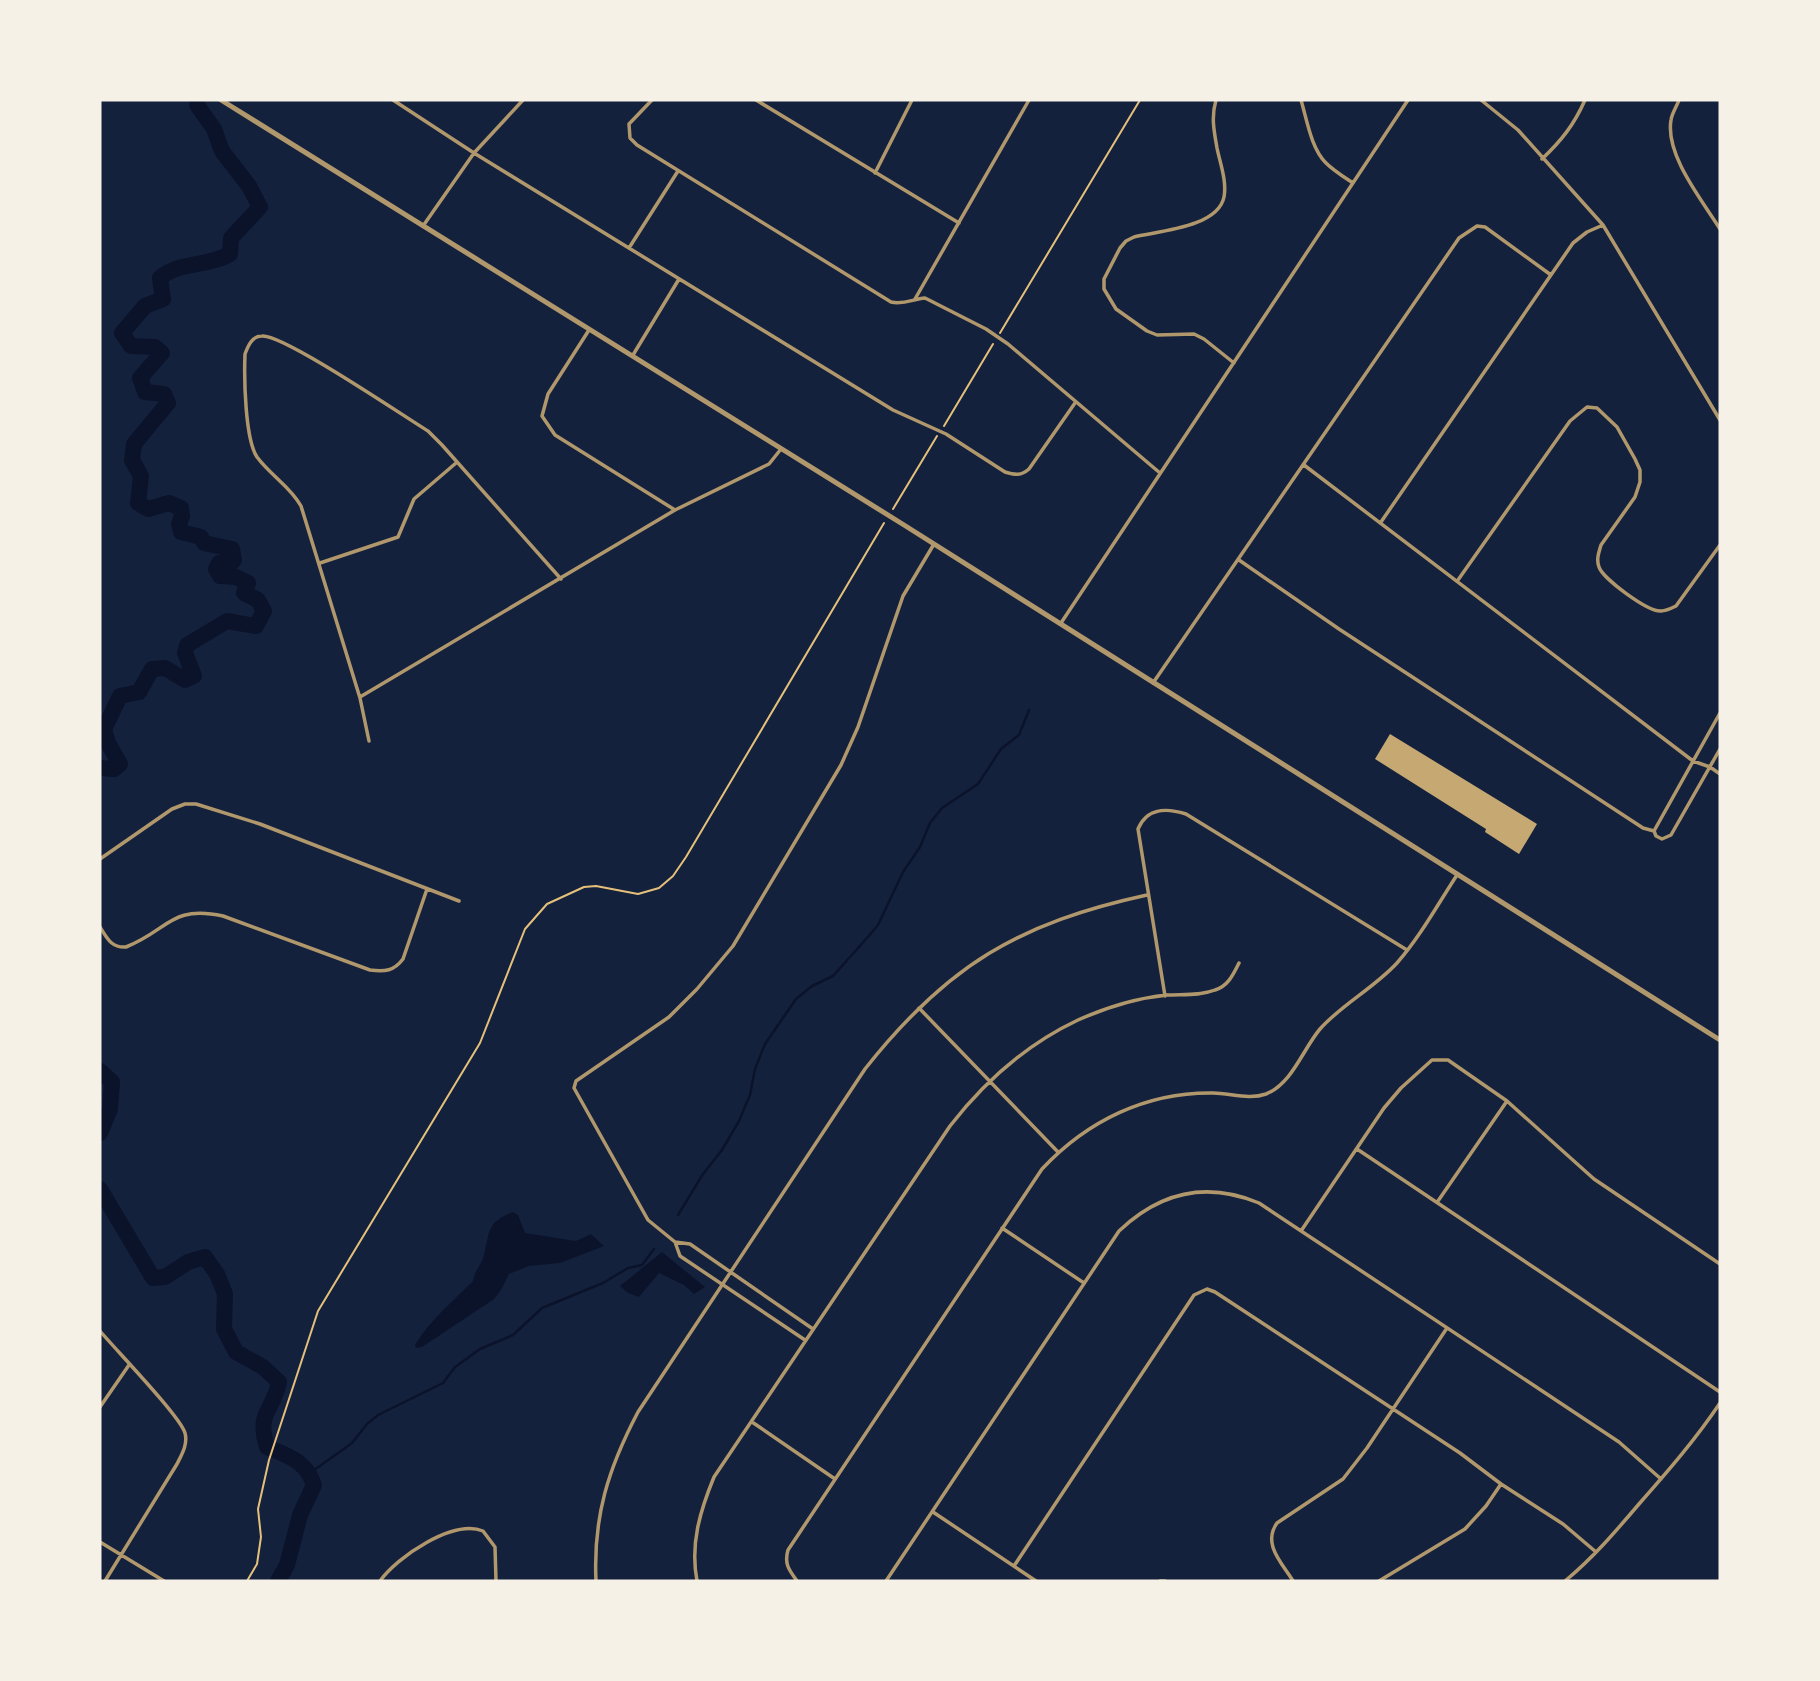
<svg xmlns="http://www.w3.org/2000/svg" width="1820" height="1681" viewBox="0 0 1820 1681" font-family="Signika,sans-serif">
	<rect width="100%" height="100%" fill="#14213d"/>
	<path fill="#0b132b" d="M513 1212 518 1215 525 1233 576 1241 591 1234 604 1246 560 1263 529 1266 509 1274 501 1290 494 1299 422 1347 416 1348 415 1345C430 1320 453 1301 473 1281 476 1266 482 1265 484 1255 490 1230 487 1222 513 1212Z
		M662 1252 705 1287 694 1294 684 1285 659 1273 639 1297 628 1293 620 1286Z"/>
	<g fill="none" stroke-linecap="round" stroke-linejoin="round">
		<path stroke="#0b132b" stroke-width="2.5" d="M678 1215 703 1174 722 1150 739 1121 750 1095 755 1069 765 1044 796 999 812 986 833 976 867 938 878 925 903 872 920 847 930 823 942 808 978 784 1001 749 1019 735 1029 710
			M310 1473 352 1443 367 1424 378 1415 443 1383 455 1367 480 1349 513 1335 542 1308 603 1283 628 1268 642 1265 654 1249"/>
		<path stroke="#0b132b" stroke-width="16" d="M100 768 114 769 120 764 108 743 104 729 120 696 139 692 152 669 165 668 185 680 194 676 185 653 187 645 227 621 256 626 264 611 258 600 244 593 248 583 236 577 220 576 216 569 219 563H231L234 560 232 549 204 543 201 537 181 532 179 524 182 516 181 508 169 503 148 509 138 503 141 476 132 460 134 444 168 403 164 394 145 392 140 378 162 353 155 347 131 346 122 333 145 306 163 299 160 278C179 261 208 267 230 254L231 238 260 207 249 186 222 151 214 129 197 105
			M100 1071 112 1082 110 1109 100 1133
			M100 1189 153 1278 165 1277 188 1262 205 1257 217 1274 225 1294 224 1329 236 1352 263 1367 279 1382C273 1412 256 1412 267 1447 289 1456 306 1461 314 1485L300 1515 287 1565 278 1581"/>
	</g>
	<path fill="#c6a872" d="M1390 734 1537 824 1519 854 1485 832 1486 829 1375 759Z"/>
	<g fill="none" stroke-linecap="round" stroke-linejoin="round">
		<path stroke="#e5c07b" stroke-width="2" d="M1000 333 1140 100
			M944 426 993 344
			M893 509 937 436
			M247 1581 257 1564 261 1537 258 1509 269 1460 318 1311 480 1043 525 929 547 904 584 887 596 886 638 894 659 888 673 876 686 857 884 523"/>
		<path stroke="#b1986c" stroke-width="3.5" d="M393 100 474 153 893 410 946 434 1005 472C1015 475 1021 476 1029 469L1075 403
			M652 100 629 124 630 138 637 145 891 302C904 305 913 299 925 298L986 329 1008 344 1160 473
			M756 100 959 223
			M1216 100C1211 117 1214 131 1217 148 1220 163 1227 181 1224 197 1218 227 1160 231 1134 237L1126 241 1120 248 1104 279V289L1116 309 1147 331 1157 335 1194 334 1204 339 1234 363
			M1301 100C1307 120 1311 148 1326 163 1334 171 1344 177 1353 183
			M1481 100 1518 130 1603 225 1720 420
			M1679 100C1677 106 1672 113 1671 120 1665 155 1702 200 1720 229
			M1542 159C1561 141 1574 125 1585 100
			M875 173 912 100
			M423 226 474 153 523 100
			M629 248 678 171
			M915 299 1029 100
			M589 330 548 394 542 416 555 435 675 510
			M633 355 679 279
			M1304 465 1693 761 1710 767 1720 774
			M1381 522 1573 243 1587 232 1603 225
			M1239 560 1339 629 1643 828 1654 831
			M320 563 398 537 414 499 456 463
			M1458 580 1570 421 1587 407 1597 408 1617 427 1635 459 1640 470V482L1635 497 1601 545C1599 552 1596 559 1599 567 1603 579 1648 612 1661 611 1666 611 1672 608 1676 606L1720 545
			M1061 623 1408 100
			M1153 683 1459 238 1477 226 1485 227 1551 275
			M360 697 675 510 769 464 781 449
			M369 741 360 698 301 506C290 486 271 476 257 457 245 439 244 378 245 354 248 346 252 336 262 336 283 334 402 415 428 431L442 445 561 579
			M1654 831 1720 713
			M1654 831 1656 836 1662 839 1671 835 1720 749
			M100 859 172 809 185 804H196L260 824 459 901
			M100 927C107 938 111 948 126 947 169 930 170 905 223 916L370 970C385 972 394 971 403 959L427 889
			M1165 996 1138 829C1147 807 1167 808 1186 814L1407 950
			M919 1008 1058 1152
			M1357 1149 1720 1392
			M1438 1201 1507 1101
			M1002 1228 1084 1283
			M1301 1231 1384 1108 1401 1088 1432 1060H1448L1507 1101 1594 1179 1720 1264
			M675 1242 690 1244 813 1329
			M100 1331C115 1349 180 1416 185 1433 188 1444 182 1454 177 1464L105 1581
			M805 1340 680 1256 675 1242 648 1220 574 1088 576 1081 669 1017 697 989 733 946 841 765 858 727 903 596 934 544
			M100 1407 129 1365
			M752 1422 835 1479
			M933 1512 1036 1581
			M100 1542 164 1581
			M1014 1566 1194 1295 1207 1289 1215 1292 1460 1453 1501 1484 1563 1524 1596 1552
			M380 1581C397 1557 453 1519 483 1531L495 1547 496 1581
			M596 1581C593 1517 608 1469 638 1412L865 1069C947 965 1019 923 1147 895
			M697 1581C690 1544 700 1511 714 1477L950 1126C985 1081 1027 1044 1078 1020 1105 1008 1137 998 1167 995 1182 994 1200 996 1215 990 1228 986 1233 975 1239 963
			M797 1581C789 1570 784 1564 788 1550L1042 1169C1087 1121 1146 1092 1213 1093 1230 1093 1249 1100 1266 1094 1292 1084 1303 1049 1320 1029 1341 1005 1374 988 1397 963 1420 937 1438 904 1457 875
			M886 1581 1119 1231C1160 1192 1206 1181 1259 1203L1619 1442 1661 1479
			M1160 1581H1165
			M1293 1581C1282 1563 1262 1544 1277 1523L1343 1479 1367 1448 1447 1328
			M1379 1581 1465 1529 1486 1506 1501 1484
			M1565 1581C1593 1558 1616 1531 1639 1504 1668 1471 1696 1439 1720 1403"/>
		<path stroke="#b1986c" stroke-width="5" d="M221 100 904 525 1720 1040"/>
	</g>
	<rect width="1820" height="1681" fill="none" stroke="#f6f1e7" stroke-width="203"/>
</svg>
